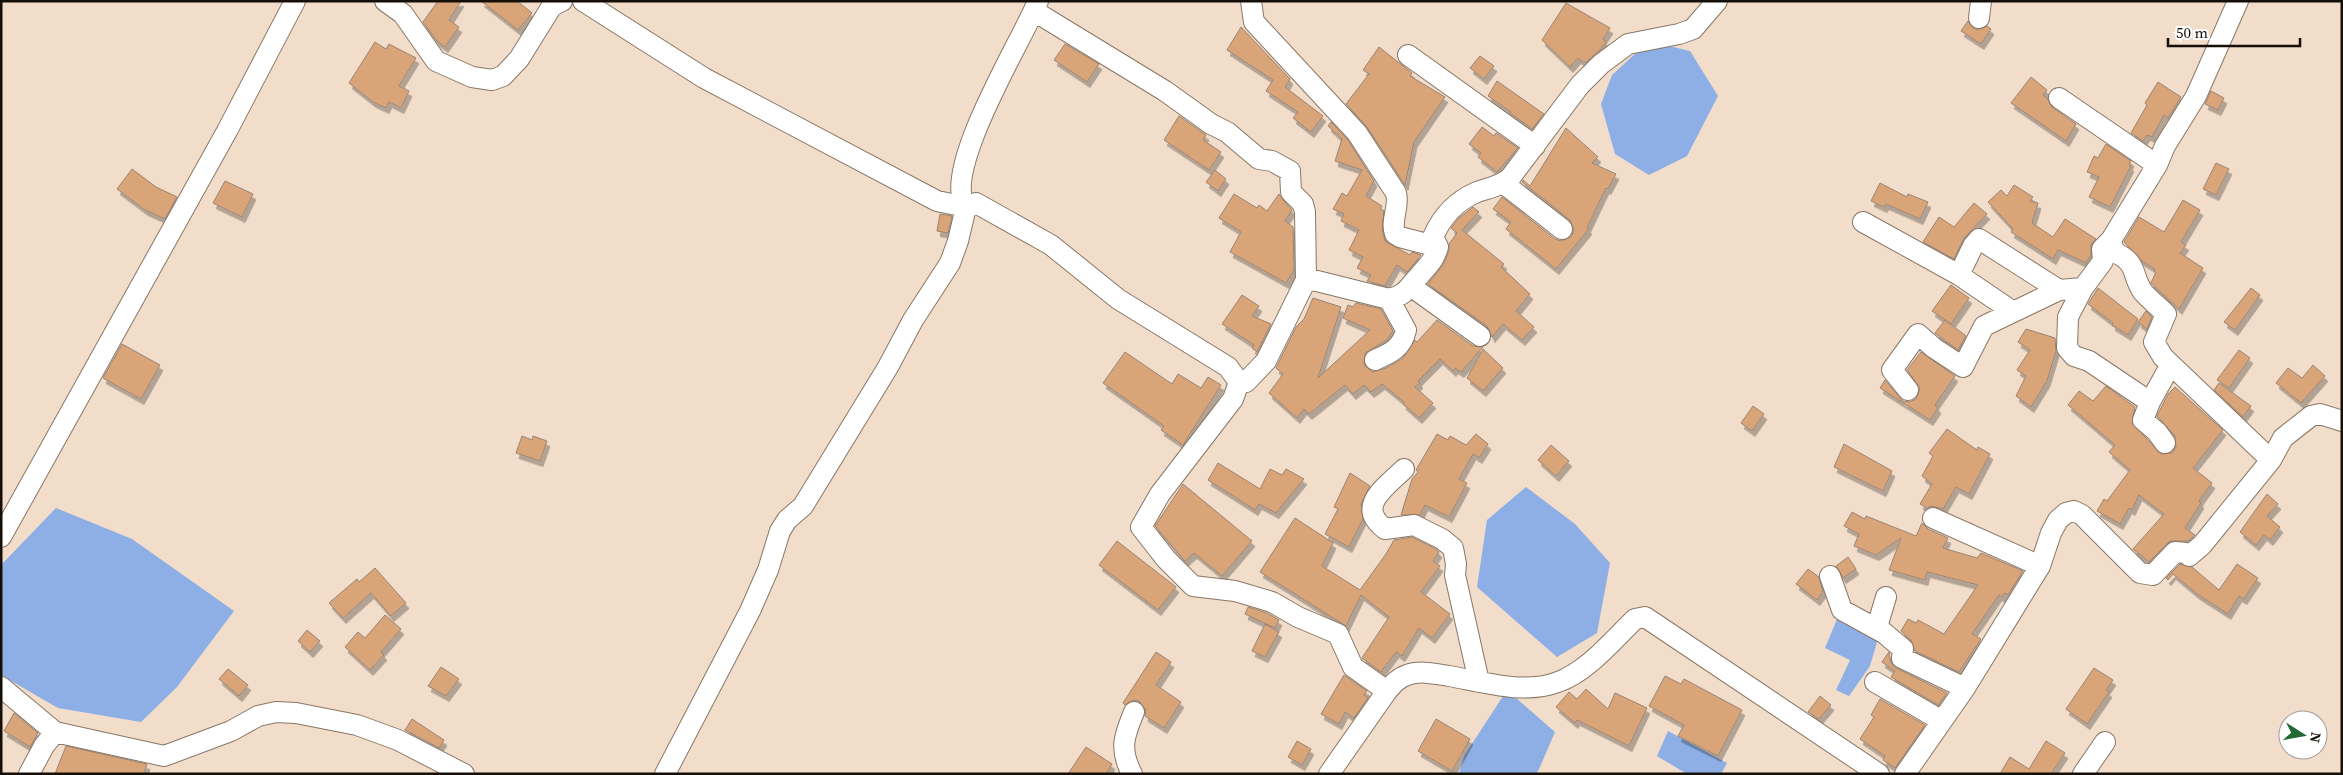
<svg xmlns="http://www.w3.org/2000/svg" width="2343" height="775" viewBox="0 0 2343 775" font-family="'Source Serif 4',serif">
	<defs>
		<filter id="shadow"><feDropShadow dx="3" dy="5.5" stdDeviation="0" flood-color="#0004"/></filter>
	</defs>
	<rect width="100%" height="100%" fill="#f1ddca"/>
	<path fill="#8dafe5" d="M1649 41 1690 51 1718 96 1687 156 1649 175 1615 154 1601 104 1612 75Z
		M1526 487 1575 524 1610 563 1597 633 1557 657 1477 587 1487 520Z
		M56 508 132 539 234 611 177 687 141 722 58 708 1 675V565Z
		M1840 612 1879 635 1870 666 1849 696 1836 690 1850 660 1825 648Z
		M1507 690 1555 732 1539 769 1536 774H1459L1464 756Z
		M1668 731 1727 763 1721 774H1687L1657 756Z"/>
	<path fill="#daa479" stroke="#998475" filter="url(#shadow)" d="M438 1H461L449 20 459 27 445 47 437 41 423 22Z
		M481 1H517L532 13 518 30Z
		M1566 3 1610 28 1603 39 1606 42 1601 49 1585 63 1578 58 1570 67 1542 40Z
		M1968 21 1972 27 1977 30 1987 26 1991 29 1981 44 1961 31Z
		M1241 27 1290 79 1285 87 1323 116 1311 132 1293 118 1298 112 1266 91 1273 80 1227 50Z
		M375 42 386 49 389 44 416 58 399 86 409 91 401 108 389 102 386 108 373 102 349 83Z
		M1065 44 1099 64 1087 82 1054 60Z
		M1379 47 1412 73 1410 76 1445 97 1414 142 1405 185 1367 127 1346 104 1369 74 1363 70Z
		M1480 56 1494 66 1484 79 1470 68Z
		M2031 77 2047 90 2043 95 2047 98 2052 107 2076 124 2066 141 2011 103Z
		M1497 81 1544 114 1532 129 1510 113 1511 112 1488 96Z
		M2158 82 2181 97 2168 118 2164 115 2152 137 2147 135 2143 141 2131 133 2147 105 2145 103Z
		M2211 91 2224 98 2218 110 2205 104Z
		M1179 116 1206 135 1203 140 1221 152 1209 170 1164 140Z
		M1331 122 1348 140 1374 181 1366 196 1382 206 1380 209 1384 211 1382 229 1385 241 1410 255 1412 252 1421 255 1407 272 1397 265 1385 286 1367 281 1371 275 1357 268 1363 257 1349 250 1359 230 1341 221 1344 214 1333 209 1342 193 1347 196 1362 170 1335 161 1342 139 1328 126Z
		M1482 127 1494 136 1496 133 1518 148 1497 172 1478 157 1481 153 1469 144Z
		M1566 128 1598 157 1592 163 1616 174 1608 189 1606 188 1587 228 1589 229 1556 269 1506 229 1511 222 1493 209 1502 197 1555 239 1561 241 1571 237 1574 230 1570 220 1522 182 1523 180 1530 186Z
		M2106 144 2131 161 2129 165 2131 166 2110 207 2089 197 2099 177 2087 172 2094 156 2098 158Z
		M2216 163 2229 169 2216 195 2203 189Z
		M132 169 156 187 177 197 165 219 145 210 117 189Z
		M1215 170 1226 179 1218 191 1206 182Z
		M225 181 253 194 242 217 213 203Z
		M1880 183 1907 197 1908 194 1928 202 1920 219 1886 204 1884 207 1871 201Z
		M2014 185 2033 197 2030 201 2038 203 2032 223 2053 237 2065 219 2096 239 2091 245V255L2086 263 2058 250 2053 259 2011 232 2013 229 1988 202 2001 190 2007 196Z
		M1234 194 1257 208 1259 205 1267 211 1279 194 1283 200 1292 210 1285 221 1293 227 1294 270 1286 283 1230 252 1241 232 1219 218Z
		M2183 200 2200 210 2181 242 2186 245 2180 253 2203 268 2179 309 2151 283 2156 272 2154 271 2155 269 2142 261 2124 242 2139 217 2164 232Z
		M1974 203 1987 214 1964 238 1954 259 1923 242 1939 217 1954 227Z
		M1473 207 1479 212 1462 230 1504 264 1501 267 1530 294 1516 311 1534 327 1522 340 1503 324 1492 337 1487 326 1428 284 1443 265 1449 251V244L1457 233 1451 228 1459 218Z
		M940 214 952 216 948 233 937 231Z
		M1951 285 1969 298 1951 324 1932 311Z
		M2098 288 2138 319 2128 335 2112 325 2113 323 2088 304Z
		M2251 288 2260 295 2235 330 2224 322Z
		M1242 295 1259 306 1252 316 1271 324 1257 352 1252 348 1254 345 1222 324Z
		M1313 298 1341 307 1318 378 1370 330 1343 318 1348 305 1353 307 1356 303 1381 309 1393 331 1387 340 1365 353 1364 365 1373 372 1386 368 1402 359 1415 340 1417 342 1437 320 1473 346 1483 347 1461 372 1455 368 1453 371 1440 359 1418 381 1420 383 1415 387 1433 403 1419 418 1403 404 1404 402 1382 384 1371 392 1364 385 1353 394 1345 385 1309 414 1304 409 1297 418 1269 393 1283 374 1276 368 1296 327 1304 319Z
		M2146 311 2152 317 2147 329 2138 322Z
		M1945 320 1966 336 1958 350 1935 333Z
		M2026 329 2055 338 2056 351 2047 381 2031 407 2016 396 2026 376 2017 370 2030 350 2018 342Z
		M122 344 160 365 141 399 103 378Z
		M1483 349 1503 368 1483 391 1467 378Z
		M2239 350 2250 358 2229 388 2217 380Z
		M1125 352 1172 384 1178 374 1201 388 1208 377 1221 385 1183 445 1161 430 1164 426 1103 383Z
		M1921 352 1955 376 1935 405 1938 408 1930 420 1880 388 1885 380 1903 401 1909 402 1916 399 1920 388 1907 370Z
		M2313 365 2325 376 2301 403 2276 383 2288 368 2302 378Z
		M2219 383 2251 406 2243 417 2214 390Z
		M2106 386 2135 407 2132 423 2161 454 2172 453 2176 447 2175 436 2157 416 2168 394 2175 387 2223 430 2193 468 2212 483 2199 501 2201 503 2185 528 2195 535 2188 541H2170L2149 562 2133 549 2164 514 2139 495 2132 510 2129 508 2120 524 2097 511 2104 499 2107 501 2130 470 2109 452 2115 445 2068 405 2079 391 2093 401Z
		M1753 406 1764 414 1752 431 1741 423Z
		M1947 429 1977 450 1978 447 1990 454 1969 494 1956 487 1943 509 1932 506 1927 508 1920 504 1932 484 1922 476 1933 456 1929 453Z
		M1437 434 1448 440 1450 436 1466 445 1476 434 1488 444 1479 458 1473 454 1459 479 1467 483 1449 517 1425 505 1420 515H1401L1412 479 1418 472 1416 470Z
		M522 436 532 440 533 436 547 441 540 461 516 453Z
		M1844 444 1892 471 1883 491 1834 467Z
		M1551 445 1569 461 1556 476 1538 460Z
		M1218 463 1260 489 1270 469 1282 475 1286 469 1304 479 1276 513 1259 504 1255 510 1208 480Z
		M1350 473 1370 486 1361 504 1363 519 1349 547 1325 534 1338 509 1334 507Z
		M1183 484 1252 541 1222 576 1194 553 1185 561 1155 526Z
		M2267 494 2278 504 2267 516 2280 527 2270 540 2264 535 2256 545 2240 532Z
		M1852 512 1865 519 1866 516 1916 536 1922 523 1928 529 1948 538 1943 548 1977 558 1981 553 2023 571 2008 595 2004 593 2002 597 1999 595 1972 634 1981 639 1959 672 1915 651 1911 640 1901 631 1908 619 1916 623 1918 620 1944 634 1978 585 1927 572 1925 580 1889 570 1901 538 1876 555 1854 546 1859 534 1844 526Z
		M1295 518 1333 543 1322 566 1360 590 1386 554 1394 540 1412 537 1436 549 1439 552 1433 561 1440 566 1421 592 1450 614 1432 638 1419 628 1402 656 1396 652 1381 672 1362 658 1389 617 1361 595 1346 626 1260 572Z
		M1117 541 1176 587 1158 610 1099 565Z
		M1848 557 1856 569 1843 578 1836 566Z
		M2180 564 2192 567 2219 590 2237 564 2258 578 2244 599 2239 596 2228 614 2197 594 2173 574 2168 580 2166 578Z
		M375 568 406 603 391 616 371 593 343 618 329 603 357 579 359 582Z
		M1808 569 1819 577 1823 592 1817 600 1796 584Z
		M1248 607 1267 613 1279 620 1275 628 1245 614Z
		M385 615 401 629 381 652 384 655 370 670 345 647 358 632 365 638Z
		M1265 624 1279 632 1265 657 1252 651Z
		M307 630 320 641 310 652 298 641Z
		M1156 652 1171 662 1156 685 1181 702 1164 728 1145 716 1146 710 1139 701 1133 700 1125 705 1123 703Z
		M1889 652 1891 663 1896 668 1947 693 1938 705 1891 677 1895 671 1882 662Z
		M441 667 459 679 446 696 428 686Z
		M2094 668 2113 680 2106 690 2109 692 2087 724 2066 709Z
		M228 669 248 685 239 696 219 679Z
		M1344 675 1367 691 1364 695 1368 698 1354 718 1345 712 1339 724 1321 714Z
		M1665 676 1681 684 1684 679 1742 710 1718 756 1678 736 1684 725 1649 706Z
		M1586 689 1608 709 1615 693 1647 708 1629 746 1577 720 1575 723 1556 707 1569 692 1577 699Z
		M1820 696 1831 705 1819 719 1808 712Z
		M1880 699 1925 725 1895 768 1883 760 1885 756 1860 739 1874 717 1871 715Z
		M14 713 38 733 30 747 4 731Z
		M412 719 444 740 439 748 405 730Z
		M1436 719 1470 739 1452 771 1418 751Z
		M1297 741 1311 749 1302 765 1288 757Z
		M2046 741 2065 753 2051 774H2000L2010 757 2029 769Z
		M66 746 147 764 144 774H55Z
		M1086 747 1112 764 1106 774H1068Z"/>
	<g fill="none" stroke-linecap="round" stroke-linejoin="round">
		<defs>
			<path id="minor" d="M385 1 403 14 436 61 472 77 492 80 503 76 519 59 552 6 562 1
				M583 1 704 78 937 201 966 207
				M1251 1 1254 22 1357 133 1396 193C1400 207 1390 220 1395 234L1400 237 1438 247
				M2238 1 2196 96 2165 146 2157 165 2111 240 2114 252C2139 263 2131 275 2143 292 2150 300 2159 307 2166 314L2154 342 2163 357 2271 460
				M1034 11 1165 91 1211 124 1227 132 1259 159 1272 161 1290 171 1291 192 1303 204 1305 212 1306 280
				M1979 18 1981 1
				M1408 55 1535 146
				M2059 98 2157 165
				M1503 183 1562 229
				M966 207C940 172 1023 39 1038 1
				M1863 222 1959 275 2012 311
				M1959 275 1973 246 1979 239 2059 290
				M1412 287 1480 336
				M2083 288 2068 317 2067 348 2074 356 2089 361 2150 402
				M1375 360C1391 353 1402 348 1406 330L1389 299
				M1239 382H1246L1266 361 1306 280 1317 281 1389 299C1407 295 1408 287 1419 276 1428 265 1434 261 1438 247L1433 237C1442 216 1456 201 1477 192 1489 188 1500 186 1510 178L1580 85 1601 64 1628 44 1679 34 1693 29 1717 1
				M1908 390 1892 370 1918 334 1934 348 1963 367 1984 326 2059 290 2083 288 2103 261 2102 249 2111 240
				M2165 443 2157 432 2143 420 2150 402 2170 366
				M1404 469C1386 487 1355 506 1385 529L1414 525 1442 539 1453 548 1456 564 1455 575 1479 682
				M1933 518 2040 566
				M1 537 227 131 295 1
				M1830 576 1842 610 1882 632
				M1886 597 1877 627 1903 649 1902 658 1965 688
				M1875 682 1942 721
				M1 687 55 732 44 746 29 774
				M1387 691C1393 684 1398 678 1407 675 1420 670 1436 674 1449 676 1483 682 1524 695 1558 682 1588 671 1612 641 1635 619L1645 617 1879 774
				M55 732 164 756 231 731 258 716 276 712 296 713 357 725 398 740 464 774
				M665 774 750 611 768 570 780 531 787 520 803 506 888 367 913 320 950 263 958 241 966 207 976 203 1051 245 1118 299 1228 367 1239 382 1233 399 1160 494 1141 527 1166 559 1193 586 1235 591 1272 602 1298 617 1338 634 1353 667 1387 691 1329 774
				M1132 774C1119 749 1124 736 1134 712
				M1905 774 1965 688 2040 566 2051 533 2058 520 2066 513 2074 511 2082 515 2140 573 2153 575 2175 552 2186 553 2189 556 2202 545 2271 460 2283 438 2311 416 2320 414 2342 421
				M2083 774 2105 742"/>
		</defs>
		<use href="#minor" stroke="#897765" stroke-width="22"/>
		<use href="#minor" stroke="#fff" stroke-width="20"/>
	</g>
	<rect width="2343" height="775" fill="none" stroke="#150f08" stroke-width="5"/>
	<g transform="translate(2303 735) rotate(101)"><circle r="24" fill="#ffffff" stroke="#a19f9c"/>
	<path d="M0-4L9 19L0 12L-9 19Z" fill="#246833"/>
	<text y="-8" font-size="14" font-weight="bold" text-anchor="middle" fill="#150f08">N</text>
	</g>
	<path d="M2168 38v8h132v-8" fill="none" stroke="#150f08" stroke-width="2.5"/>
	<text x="2176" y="38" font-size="15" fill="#150f08" stroke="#ffffff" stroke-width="4" paint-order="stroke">50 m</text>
</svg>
